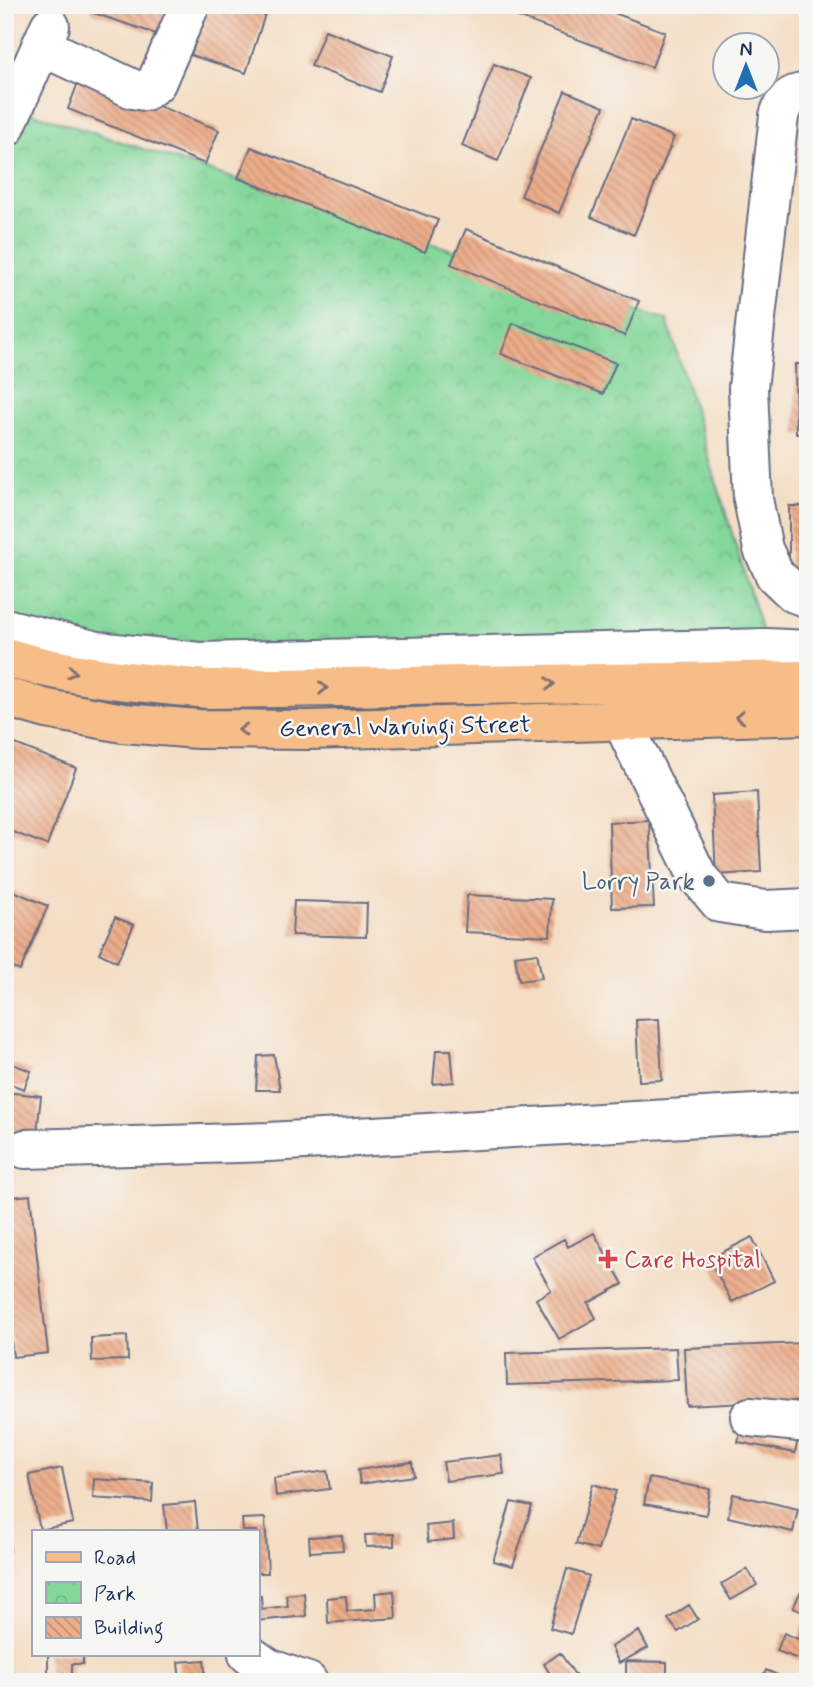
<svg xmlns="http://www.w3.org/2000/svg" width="813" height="1687" viewBox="0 0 813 1687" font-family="Mynerve,sans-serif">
	<defs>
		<pattern id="park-crowns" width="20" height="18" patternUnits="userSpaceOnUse" patternTransform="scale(1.75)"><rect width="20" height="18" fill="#83d79a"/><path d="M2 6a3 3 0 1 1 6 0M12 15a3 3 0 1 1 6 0" fill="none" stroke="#71b987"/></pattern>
		<pattern id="building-back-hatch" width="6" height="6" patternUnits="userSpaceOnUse" patternTransform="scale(1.75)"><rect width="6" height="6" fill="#edae8b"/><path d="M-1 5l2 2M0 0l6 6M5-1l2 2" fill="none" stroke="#bf8e75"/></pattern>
	</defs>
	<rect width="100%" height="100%" fill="#f6f6f2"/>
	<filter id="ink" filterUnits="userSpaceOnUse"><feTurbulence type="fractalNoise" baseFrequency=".0143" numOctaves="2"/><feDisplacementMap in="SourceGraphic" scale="14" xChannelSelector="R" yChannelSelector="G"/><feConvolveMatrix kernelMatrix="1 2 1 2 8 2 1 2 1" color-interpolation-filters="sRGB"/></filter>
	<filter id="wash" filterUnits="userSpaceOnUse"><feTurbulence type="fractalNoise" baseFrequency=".00686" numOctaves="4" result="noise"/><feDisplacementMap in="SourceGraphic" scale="28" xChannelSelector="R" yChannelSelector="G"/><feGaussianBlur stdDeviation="1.57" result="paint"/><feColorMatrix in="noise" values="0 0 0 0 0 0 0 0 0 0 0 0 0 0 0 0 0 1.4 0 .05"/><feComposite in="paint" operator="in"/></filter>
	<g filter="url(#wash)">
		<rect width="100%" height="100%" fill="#f4dec5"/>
		<path fill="url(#park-crowns)" stroke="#4f837c" stroke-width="2" d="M14 107 667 320 767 648 145 656 5 614V128Z"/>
		<g id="blocks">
			<path fill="url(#building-back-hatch)" d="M93 5H152L167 10 159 35 91 12Z
				M208 5H268L246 73 191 55Z
				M486 5H593L665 32 652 67Z
				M325 30 393 56 380 92 311 66Z
				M494 64 531 78 498 161 462 146Z
				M81 75 219 130 205 164 68 109Z
				M565 91 604 107 559 213 521 196Z
				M631 119 674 137 634 235 591 217Z
				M251 147 438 220 425 252 238 178Z
				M466 229 639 301 625 336 451 264Z
				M513 323 616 363 603 394 501 354Z
				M795 364H808V434H796Z
				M789 506H808V585L789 586Z
				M5 740 76 768 47 845 5 829Z
				M757 792 761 872 716 875 712 795Z
				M649 820 654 907 612 908 609 822Z
				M9 889 48 906 20 971 5 964V897Z
				M467 895 552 899 550 936 465 932Z
				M294 901 367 903 366 937 292 935Z
				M115 917 134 925 117 962 99 953Z
				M537 953 542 978 519 981 515 956Z
				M659 1019 662 1080 639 1081 636 1020Z
				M436 1050H451L454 1082 433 1084Z
				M274 1055 280 1090H256L258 1056Z
				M5 1061 31 1071 24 1089 5 1082Z
				M5 1092 41 1096 37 1133 5 1130Z
				M30 1195 48 1353 13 1357 5 1291V1198Z
				M594 1233 623 1284 588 1303 596 1318 559 1339 536 1299 551 1290 532 1257 564 1239 568 1247Z
				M752 1237 774 1281 732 1302 709 1259Z
				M127 1336 128 1360 92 1361 91 1338Z
				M805 1343 808 1400 687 1406 684 1348Z
				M676 1348 678 1380 507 1385 506 1353Z
				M741 1428 798 1439 795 1453 738 1442Z
				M805 1435 808 1436V1458L801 1457Z
				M501 1455 504 1474 446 1481 443 1462Z
				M412 1462 414 1476 360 1484 358 1470Z
				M62 1468 73 1523 40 1530 29 1475Z
				M327 1471 330 1489 276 1496 274 1478Z
				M649 1478 710 1489 706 1515 644 1504Z
				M94 1479 153 1483 152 1502 93 1498Z
				M593 1484 616 1491 598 1550 576 1544Z
				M733 1494 798 1509 793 1532 728 1517Z
				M195 1502 198 1531H167L164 1505Z
				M511 1502 532 1506 513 1566 493 1561Z
				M265 1518 268 1573H257V1531H243L242 1519Z
				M7 1522 10 1551H5V1523Z
				M453 1523 454 1539 428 1542 426 1526Z
				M394 1534V1546L366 1547 365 1535Z
				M342 1535 343 1550 310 1552 309 1537Z
				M567 1569 589 1576 571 1634 550 1628Z
				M747 1569 757 1585 731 1600 721 1584Z
				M394 1591 396 1618 328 1623 327 1598 346 1596 347 1611 376 1609 375 1593Z
				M304 1593 306 1616 257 1621V1597L261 1596 262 1609 288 1606 286 1595Z
				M800 1593 808 1596V1614L793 1608Z
				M689 1605 698 1619 678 1632 668 1619Z
				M808 1614V1657L806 1662 777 1651 784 1633 798 1639Z
				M639 1631 648 1648 619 1663 611 1647Z
				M560 1653 580 1682H555L544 1664Z
				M48 1654H83V1664H72V1682H48Z
				M204 1660 206 1682H180L178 1662Z
				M626 1661 667 1662V1675H662V1682H626Z
				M766 1670 793 1682H761Z"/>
		</g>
	</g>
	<g filter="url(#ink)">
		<use href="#blocks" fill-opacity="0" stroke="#676c82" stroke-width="2"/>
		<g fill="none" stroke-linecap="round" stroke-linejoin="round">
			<defs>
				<path id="minor" d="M41 46 133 89 145 91 156 83 190 5
					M808 92C790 94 784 99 779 116L748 388 753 499 763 549 775 575 794 593 808 598
					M5 128 50 26
					M5 628 97 651 199 662 767 648 808 650
					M622 721 698 877 720 903 765 910 808 908
					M25 1149 269 1142 808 1111
					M750 1417 808 1423
					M248 1654 268 1668 308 1682"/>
				<path id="major" d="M5 657C71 677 140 683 208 689L808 680
					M5 697 47 709 123 723 198 729 309 730 808 715"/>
			</defs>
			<use href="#minor" stroke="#676c82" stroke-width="42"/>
			<use href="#major" stroke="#676c82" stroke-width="42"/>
			<use href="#minor" stroke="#fff" stroke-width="38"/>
			<use href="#major" stroke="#f7bd88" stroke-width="38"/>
		</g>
		<defs><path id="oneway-chevron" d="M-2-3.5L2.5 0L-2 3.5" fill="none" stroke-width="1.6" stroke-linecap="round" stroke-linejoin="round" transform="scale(1.75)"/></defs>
		<g stroke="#7e6f71">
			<use href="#oneway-chevron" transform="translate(72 672) rotate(10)"/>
			<use href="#oneway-chevron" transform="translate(550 684) rotate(-1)"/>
			<use href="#oneway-chevron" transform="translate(323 688) rotate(-1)"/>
			<use href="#oneway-chevron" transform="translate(740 717) rotate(178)"/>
			<use href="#oneway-chevron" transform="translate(243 730) rotate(-179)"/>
		</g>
	</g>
	<circle fill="#5c6f8a" stroke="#f6f6f2" stroke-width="2.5" cx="709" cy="881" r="7"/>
	<path fill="#e0444e" stroke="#f6f6f2" stroke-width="2.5" d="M604.5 1248.5h7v7h7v7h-7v7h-7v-7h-7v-7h7z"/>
	<g text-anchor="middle" stroke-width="5" stroke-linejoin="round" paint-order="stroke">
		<g font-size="24" fill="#1b2f5e" stroke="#f6f6f2">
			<text transform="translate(405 726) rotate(-1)" y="8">General Waruingi Street</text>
		</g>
		<g font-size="24" fill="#4e5e75" stroke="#f6f6f2" text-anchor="end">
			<text x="695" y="889">Lorry Park</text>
		</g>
		<g font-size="24" fill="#be3a42" stroke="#f6f6f2" text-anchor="start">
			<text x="624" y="1267">Care Hospital</text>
		</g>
	</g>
	<rect width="813" height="1687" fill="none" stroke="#f6f6f2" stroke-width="28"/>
	<rect x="32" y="1530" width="228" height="126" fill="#f6f6f2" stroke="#9ea6b7" stroke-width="2"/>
	<rect x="46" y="1552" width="35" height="10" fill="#f7bd88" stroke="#9ea6b7" stroke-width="2"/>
	<text x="94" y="1564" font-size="21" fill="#1b2f5e">Road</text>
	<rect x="46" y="1582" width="35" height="21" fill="url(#park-crowns)" stroke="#9ea6b7" stroke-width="2"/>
	<text x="94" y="1600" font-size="21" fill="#1b2f5e">Park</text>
	<rect x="46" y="1617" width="35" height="21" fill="url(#building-back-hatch)" stroke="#9ea6b7" stroke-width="2"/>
	<text x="94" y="1634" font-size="21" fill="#1b2f5e">Building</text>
	<g transform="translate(746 66)"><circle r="33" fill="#f6f6f2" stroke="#9ea6b7" stroke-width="2"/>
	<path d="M0-5L12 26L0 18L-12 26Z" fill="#1f6fb2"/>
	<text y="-10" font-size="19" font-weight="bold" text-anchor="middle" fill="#1b2f5e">N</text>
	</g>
</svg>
